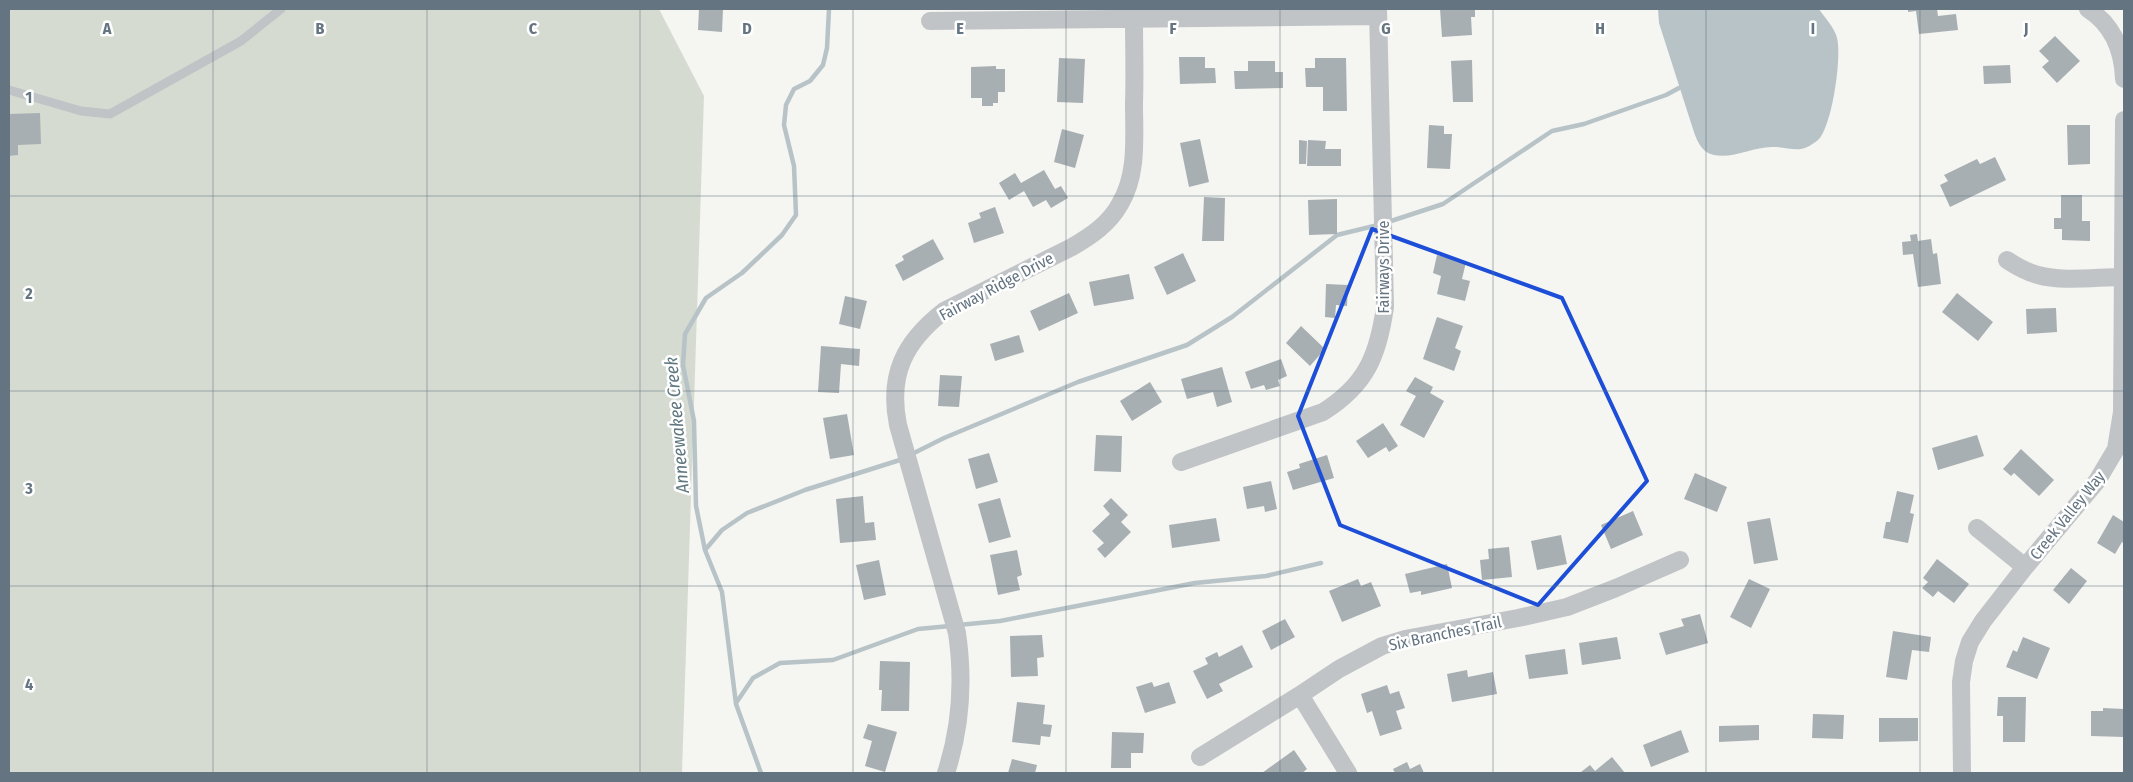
<svg xmlns="http://www.w3.org/2000/svg" width="2133" height="782" viewBox="0 0 2133 782" font-family="'Fira Sans Condensed',sans-serif">
	<rect width="100%" height="100%" fill="#f5f5f1"/>
	<path fill="#d6dbd2" d="M9 9H659L704 96 682 773H9Z"/>
	<path fill="#b7c3c7" d="M1658 9H1819C1824 17 1835 28 1837 38 1842 57 1832 127 1818 140 1813 144 1807 148 1801 149 1792 150 1783 147 1774 147 1754 146 1734 159 1714 155 1700 152 1696 138 1692 126L1659 23Z"/>
	<g fill="none" stroke-linecap="round" stroke-linejoin="round">
		<path stroke="#b7c3c7" stroke-width="4.5" d="M1388 222 1443 204 1552 131 1584 124 1666 95 1679 88
			M910 455 944 438 1078 382 1187 345 1232 317 1337 235 1378 225
			M705 550 722 530 747 513 805 490 903 459
			M958 625 1000 621 1195 583 1266 576 1321 563
			M736 703 753 678 780 663 833 660 918 629 950 626
			M761 773 736 704 722 592 705 550 696 506 694 421 683 365 685 334 706 298 742 273 782 235 796 215 794 166 784 125 786 105 794 89 810 81 823 65 827 48 829 9"/>
	</g>
	<path fill="#a7afb3" d="M699 9H723L722 32 698 30Z
		M1440 9H1475V17H1471L1472 35 1442 37Z
		M1908 9H1937L1938 16 1956 14 1958 30 1919 34 1916 11 1908 12Z
		M2055 36 2080 61 2057 83 2042 67 2049 61 2039 51Z
		M1179 57H1205V68H1215L1216 83 1180 84Z
		M1059 58 1085 59 1083 103 1057 102Z
		M1315 58H1346L1347 111H1323V87H1306L1305 68H1315Z
		M1472 60 1473 102H1453L1451 61Z
		M1248 61H1275V72H1283V88L1235 89 1234 71H1248Z
		M2010 65 2011 83 1984 84 1983 66Z
		M996 66V69H1005V92H998V103H993V106H982V98H971V67Z
		M40 113 41 144 18 145V155L9 156V114Z
		M1429 125 1444 126V134H1452L1450 169 1427 168Z
		M2067 125H2090V164L2068 165Z
		M1062 129 1084 135 1075 168 1054 162Z
		M1200 139 1209 182 1189 187 1180 143Z
		M1299 140 1307 141 1306 164H1299Z
		M1308 140 1326 141 1325 149H1341V166H1307Z
		M1995 157 2006 180 1950 207 1940 185 1948 181 1944 175 1977 159 1980 164Z
		M1044 170 1055 189 1061 186 1068 198 1051 208 1046 200 1033 207 1024 191 1009 200 999 183 1015 173 1021 183Z
		M2061 195H2082V221H2090V241L2062 240V229H2054V218H2061Z
		M1204 197 1225 198 1224 241H1202Z
		M1337 199V234L1309 235 1308 200Z
		M995 207 1004 233 974 243 968 223 981 218 979 213Z
		M1917 234 1918 241 1931 239 1933 254 1937 253 1941 284 1918 287 1913 254 1903 255 1902 242 1911 241 1910 235Z
		M933 239 944 259 903 281 895 265 904 260 902 256Z
		M1183 253 1196 281 1167 295 1154 267Z
		M1437 255 1466 262 1462 279 1470 281 1465 301 1437 294 1441 276 1433 273Z
		M1129 274 1134 299 1094 306 1089 282Z
		M1326 284 1348 285 1347 306 1336 305 1335 318 1325 317Z
		M1069 293 1078 313 1039 331 1030 311Z
		M1957 293 1993 322 1978 341 1942 312Z
		M845 296 867 301 860 329 839 324Z
		M2056 308 2057 332 2027 334 2026 309Z
		M1437 317 1463 326 1455 348 1461 351 1454 371 1423 359Z
		M1301 326 1325 349 1310 366 1286 343Z
		M1019 335 1024 352 995 361 990 344Z
		M821 346 860 349 859 366 841 364 839 393 818 392Z
		M1281 359 1287 376 1278 380 1280 386 1266 390 1264 385 1251 389 1245 372Z
		M1222 367 1232 402 1217 407 1213 392 1187 399 1181 379Z
		M940 375 962 376 959 407 938 406Z
		M1415 377 1433 387 1430 393 1444 401 1424 438 1400 425 1416 396 1406 391Z
		M1150 382 1162 402 1132 421 1120 401Z
		M847 414 854 455 830 459 823 418Z
		M1383 423 1398 446 1389 452 1386 447 1368 458 1356 441Z
		M1096 435 1122 436 1121 472 1094 471Z
		M1977 435 1984 456 1938 470 1932 448Z
		M2021 449 2054 480 2039 496 2014 473 2011 476 2003 469Z
		M989 453 998 482 976 489 968 459Z
		M1327 455 1334 478 1293 490 1287 472 1300 468 1299 464Z
		M1695 473 1727 487 1717 512 1684 499Z
		M1271 481 1277 509 1265 512 1264 506 1247 509 1243 487Z
		M1897 491 1914 495 1910 513 1914 514 1908 543 1883 538 1886 522H1890Z
		M863 496 865 523 874 522 876 540 840 543 836 499Z
		M1000 498 1011 537 989 543 978 504Z
		M1111 498 1128 515 1121 522 1131 532 1105 558 1097 549 1104 543 1092 531 1110 514 1103 506Z
		M1633 511 1643 535 1611 549 1601 525Z
		M2113 515 2124 522V544L2122 542 2115 554 2097 543Z
		M1216 518 1220 541 1172 548 1169 525Z
		M1770 518 1778 560 1754 564 1747 522Z
		M1561 535 1567 564 1537 570 1531 541Z
		M1509 547 1512 577 1482 580 1480 560 1489 559 1488 549Z
		M1017 550 1022 575 1017 577 1020 590 998 595 990 555Z
		M1937 559 1969 584 1954 603 1938 591 1933 597 1922 588 1928 582 1923 578Z
		M879 560 886 595 864 600 856 565Z
		M1447 564 1452 588 1421 595V591L1410 593 1405 574Z
		M2071 568 2087 581 2069 604 2053 590Z
		M1358 579 1361 586 1371 582 1381 606 1342 622 1329 591Z
		M1749 579 1770 589 1751 628 1730 617Z
		M1700 614 1708 643 1666 655 1659 633 1684 626 1681 619Z
		M1285 619 1295 637 1271 650 1262 631Z
		M1893 631 1931 637 1929 652 1912 650 1907 680 1886 677Z
		M1042 635 1044 657 1037 658 1038 676 1011 677 1010 636Z
		M1617 637 1621 659 1582 665 1579 643Z
		M2023 637 2050 648 2037 679 2006 667 2013 650 2017 652Z
		M1242 645 1253 667 1219 684 1223 691 1207 699 1193 671 1208 664 1205 658 1217 652 1219 657Z
		M1565 649 1568 674 1529 679 1525 655Z
		M880 661 910 662 909 711H881L882 690H879Z
		M1467 670 1468 677 1493 672 1497 694 1452 702 1447 674Z
		M1152 682 1154 687 1169 682 1176 703 1145 713 1136 687Z
		M1387 685 1390 694 1399 691 1405 708 1396 711 1402 729 1380 736 1372 711 1367 713 1361 694Z
		M1998 697H2026L2025 742H2003V716H1997Z
		M1017 702 1045 705 1043 724 1052 725 1050 737 1041 736 1040 745 1012 742Z
		M2103 708 2124 709V737L2091 736V711H2103Z
		M1813 714 1844 715 1843 739 1812 738Z
		M1879 718H1918V741L1879 742Z
		M868 724 897 732 885 772 865 766 872 741 863 738Z
		M1759 725V740L1719 742V726Z
		M1681 730 1689 752 1651 767 1643 745Z
		M1112 732 1144 733 1143 753H1131V768H1111Z
		M1294 750 1307 769 1302 773H1262Z
		M1612 757 1625 773 1581 772 1590 765 1595 771Z
		M1012 759 1037 765 1035 773H1008Z
		M1407 762 1410 769 1420 764 1424 773H1395L1393 769Z"/>
	<g fill="none" stroke-linecap="round" stroke-linejoin="round">
		<path stroke="#c0c4c7" stroke-width="9" d="M9 90 81 111 110 114 241 41 281 9"/>
		<path stroke="#c0c4c7" stroke-width="18" d="M2088 9C2113 25 2123 51 2124 79
			M930 21 1378 16
			M2007 260C2016 266 2026 272 2038 275 2062 282 2097 277 2123 277
			M1181 462 1323 412C1366 385 1378 356 1385 307L1378 9
			M1977 528 2025 567
			M1300 695 1348 773
			M1200 757 1300 695 1339 669 1382 646 1405 639 1518 618 1567 607 1616 588 1680 560
			M946 773C961 727 964 681 957 633L898 425C888 375 904 342 944 311L1072 247C1091 236 1109 224 1120 204 1138 174 1134 137 1134 103 1135 75 1134 47 1134 19
			M1962 773 1961 682 1964 661 1970 642 1983 621 2025 567 2097 481 2116 449 2122 412 2124 120"/>
	</g>
	<path fill="none" stroke="#1d4ed8" stroke-width="4" stroke-linejoin="round" d="M1372 229 1562 298 1647 481 1538 605 1340 525 1298 416Z"/>
	<path fill="none" stroke="#647481" stroke-width="1" stroke-opacity="0.55" d="M213 9V773M427 9V773M640 9V773M853 9V773M1066 9V773M1280 9V773M1493 9V773M1706 9V773M1920 9V773M9 196H2124M9 391H2124M9 586H2124"/>
	<g text-anchor="middle" stroke-width="5" stroke-linejoin="round" paint-order="stroke">
		<g font-size="16" fill="#647481" stroke="#fff">
			<text transform="translate(1383 267) rotate(-90)" y="6">Fairways Drive</text>
			<text transform="translate(996 286) rotate(-28)" y="6">Fairway Ridge Drive</text>
			<text transform="translate(2067 515) rotate(-51)" y="6">Creek Valley Way</text>
			<text transform="translate(1445 633) rotate(-12)" y="6">Six Branches Trail</text>
		</g>
		<g font-size="18" font-style="italic" fill="#5f777f" stroke="#fff">
			<text transform="translate(677 425) rotate(-95)" y="6">Anneewakee Creek</text>
		</g>
	</g>
	<g font-size="16" text-anchor="middle" font-weight="bold" fill="#647481" stroke="#fff" stroke-width="5" stroke-linejoin="round" paint-order="stroke">
		<text x="107" y="34">A</text>
		<text x="320" y="34">B</text>
		<text x="533" y="34">C</text>
		<text x="747" y="34">D</text>
		<text x="960" y="34">E</text>
		<text x="1173" y="34">F</text>
		<text x="1386" y="34">G</text>
		<text x="1600" y="34">H</text>
		<text x="1813" y="34">I</text>
		<text x="2026" y="34">J</text>
		<text x="29" y="103">1</text>
		<text x="29" y="299">2</text>
		<text x="29" y="494">3</text>
		<text x="29" y="690">4</text>
	</g>
	<rect width="2133" height="782" fill="none" stroke="#647481" stroke-width="20"/>
</svg>
